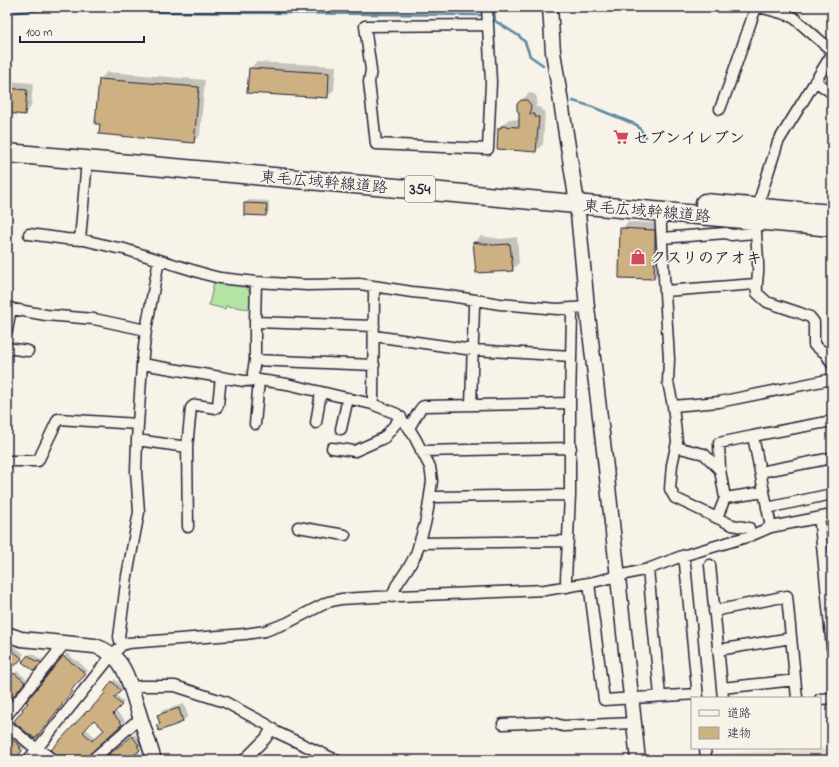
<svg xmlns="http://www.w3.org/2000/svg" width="839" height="767" viewBox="0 0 839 767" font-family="'Indie Flower','Klee One',sans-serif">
	<rect width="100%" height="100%" fill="#f7f3e8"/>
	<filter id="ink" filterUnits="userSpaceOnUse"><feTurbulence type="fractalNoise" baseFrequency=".025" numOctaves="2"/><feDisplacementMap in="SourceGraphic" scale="8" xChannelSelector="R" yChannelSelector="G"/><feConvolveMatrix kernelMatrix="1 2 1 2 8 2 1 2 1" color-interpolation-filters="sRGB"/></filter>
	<g filter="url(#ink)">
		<path fill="#ebdfca" d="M832 748V760H710V756L712 754Z"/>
		<path fill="#b4e4a3" stroke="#6b836f" d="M214 282C225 285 235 283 246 285L251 295V309L226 306 225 309 209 305Z"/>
		<path fill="#0003" fill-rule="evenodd" d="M256 62 336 66 334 90 327 97 250 69Z
			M107 72 205 80 200 135 193 142 96 123 100 79Z
			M7 81 33 83 31 107 24 114 7 112Z
			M529 93 534 94 537 97 536 107 542 108 541 110 545 111 543 144 536 151 499 128 509 119 520 120V113L518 104Z
			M249 200 269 201V212L266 215 245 203Z
			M628 222 661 223 660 271 654 278 621 229Z
			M481 236 501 239 517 237 519 263 512 270 474 243Z
			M14 646 24 654 18 662 7 659V654Z
			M32 653 41 660 42 658 43 659 37 667 28 656Z
			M67 653 76 661 77 660 88 671 74 686 75 687 64 701H65L38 734 29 703 28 701Z
			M7 671 13 675 17 671 27 679 7 704Z
			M115 679 123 688 116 695 124 702 115 711 125 720 90 752 82 760H63L53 750 88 712 91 709H92L107 693 113 682ZM94 719 105 730 96 738 86 729Z
			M184 704 188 716 183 721 159 729 157 725 160 722 158 715 163 710Z
			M7 728 23 743 22 745 25 748 19 754 14 755 9 760H7Z
			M135 734 141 741 140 742 143 746 138 750 146 760H109L111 759 108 756Z"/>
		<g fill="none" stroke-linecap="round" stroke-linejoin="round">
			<path stroke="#5c89a0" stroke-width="2.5" d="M143 7 158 12 481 15
				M494 7 495 21 519 36 525 42 530 56 543 65
				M7 13 78 7
				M573 101 590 106 637 125 646 137
				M820 354 832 376"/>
		</g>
		<path fill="#ceb183" stroke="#22223b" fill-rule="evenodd" d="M249 68 329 73 328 98 247 93Z
			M99 79 199 87 194 143 99 134 100 124H95Z
			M7 88 27 90 25 115 7 113Z
			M521 100H527L531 105 530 114H535V117H539L536 152 497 149 498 128H501V126L519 127V113L517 110V104Z
			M244 203 267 204 266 216 244 215Z
			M620 228 655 230V241L654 279 619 278Z
			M473 242 493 245 510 244 513 271 476 273Z
			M10 649 22 658 15 666 7 660V652Z
			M28 655 37 662 39 661 41 663 34 671 22 662Z
			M63 656 72 663H73L86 674 71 690 73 691 62 704V705L35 739 32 736H31L15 723H16L14 721 23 710 22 709 28 703 26 702Z
			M14 673 25 682 7 704V682Z
			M112 681 121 691 114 698 122 705 113 714 122 724 87 757 85 755 79 760H62L51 750 87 711 88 712 105 693 104 692ZM94 720 104 730 92 741 83 732Z
			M179 708 183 722 159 731 156 725 160 724 157 715Z
			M7 735 21 747 19 748 22 751 16 758 7 751Z
			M132 736 139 745 137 746 140 750 134 755 139 760H113L110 756 108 757 107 756Z"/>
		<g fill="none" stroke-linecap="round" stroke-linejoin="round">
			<defs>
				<path id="street" d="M487 7 491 82 488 149 376 144 369 82 371 70 365 26 488 25
					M759 7 785 14 793 17 832 51
					M815 81 832 93
					M720 109 729 85 756 7
					M760 207 761 195 778 142 832 54
					M660 211 669 359 668 382 673 406 677 442 672 465 670 489 675 498 732 525 749 528 750 536
					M756 220C755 235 758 249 758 264 759 274 756 283 757 293L767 302 800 313 810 317 814 322V345L825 353 832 363
					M29 234 66 239 84 240 113 247 124 249 208 275 220 278 256 282 307 285 360 284 412 292 450 296 500 304 557 309 587 307
					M662 238 726 233 731 235 755 233
					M80 240 87 160
					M665 291 756 284
					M7 308 46 315 94 319 146 330
					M255 322 374 326
					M7 331 11 308
					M374 336 473 350 571 356
					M7 348 28 351
					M255 360 374 365
					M142 364 244 381 259 380 287 384 372 404 397 414 409 428 415 438 430 467 431 473 432 481 428 509 425 524 416 554 410 565 396 586 392 597
					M255 380 253 373 255 360V322L256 282
					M372 404 373 398 374 293 373 286
					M471 405 474 307 476 300
					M673 406 719 402 832 379
					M316 423 321 392
					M255 424 259 380
					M409 428C412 424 420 408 422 407 423 406 424 406 425 406L570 403
					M341 429 348 398
					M753 436 832 421
					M137 440 187 447 191 408 193 406 196 405 216 408 217 407 218 405 221 377
					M187 447 188 527
					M676 447 704 454 720 470 725 498 717 518
					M332 448 355 451 384 438 401 417
					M421 451 571 448
					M7 461H38L58 419 138 424
					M720 470 719 443 753 436 771 527
					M760 472 832 458
					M430 496 435 497 570 495
					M725 498 764 492
					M767 508 832 494
					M818 518 820 524 832 648
					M298 527 345 535
					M420 543 568 541
					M682 556 685 564 698 698
					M710 565 723 698
					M648 569 660 696
					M589 583 604 700 697 694
					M567 587 566 580 570 495V403L572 315 571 309
					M714 611 787 596 797 698
					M122 645 120 641 119 637 127 576 139 512 136 472 137 440 142 364 146 330 159 260
					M718 650 791 638
					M131 688 141 686H175L225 702 266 724 276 732 336 760
					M722 688 795 680
					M820 699 832 698
					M7 715 64 644
					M503 724 549 722 563 726 634 723
					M7 725 30 744 48 756 52 760
					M705 748 706 760
					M28 760 112 655 122 645 128 643 245 634 265 631 287 623 328 602 341 599 376 597 545 590 589 583 648 569 682 556 750 536 771 527 832 515
					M92 760 133 724 141 720
					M244 760 266 738 272 728"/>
				<path id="secondary" d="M550 7 553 52 577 203 587 307 605 459 638 760
					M7 634 21 639 95 646C104 649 112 653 118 661 128 672 133 696 138 710 143 727 149 743 154 760"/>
				<path id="highway" d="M7 153 832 227
					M705 203 832 214"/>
			</defs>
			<use href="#street" stroke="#22223b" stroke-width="13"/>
			<use href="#secondary" stroke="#22223b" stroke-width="17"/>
			<use href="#highway" stroke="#22223b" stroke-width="21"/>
			<use href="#street" stroke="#f7f3e8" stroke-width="10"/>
			<use href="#secondary" stroke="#f7f3e8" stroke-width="14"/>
			<use href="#highway" stroke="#f7f3e8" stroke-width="18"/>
		</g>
	</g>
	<defs>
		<symbol id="supermarket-bare" viewBox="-9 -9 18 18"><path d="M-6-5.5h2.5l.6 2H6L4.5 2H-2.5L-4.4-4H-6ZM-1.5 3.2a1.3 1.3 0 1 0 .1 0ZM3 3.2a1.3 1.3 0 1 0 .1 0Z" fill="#d1495b" stroke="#f7f3e8" stroke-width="2.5" paint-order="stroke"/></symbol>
		<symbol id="shop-bare" viewBox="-9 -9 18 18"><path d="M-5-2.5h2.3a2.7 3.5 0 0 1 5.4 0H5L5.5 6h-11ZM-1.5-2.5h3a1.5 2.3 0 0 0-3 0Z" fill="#d1495b" stroke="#f7f3e8" stroke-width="2.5" paint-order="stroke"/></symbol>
	</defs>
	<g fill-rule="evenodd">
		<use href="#supermarket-bare" x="610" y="126" width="22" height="22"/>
		<use href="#shop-bare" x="627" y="246" width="22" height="22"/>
	</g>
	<g text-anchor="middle" stroke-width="3.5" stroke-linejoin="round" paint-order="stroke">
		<rect fill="#f7f3e8" stroke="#62616f" stroke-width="1" x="405" y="176" width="30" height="26" rx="3"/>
		<g font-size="15" font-weight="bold" fill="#22223b">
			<text x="420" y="194">354</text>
		</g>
		<g font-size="16" font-weight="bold" fill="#22223b" stroke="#f7f3e8" text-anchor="start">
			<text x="633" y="143">セブンイレブン</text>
			<text x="650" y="263">クスリのアオキ</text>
		</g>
		<g font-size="16" fill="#22223b" stroke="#f7f3e8">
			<text transform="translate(324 181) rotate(5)" y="6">東毛広域幹線道路</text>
			<text transform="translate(647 210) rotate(5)" y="6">東毛広域幹線道路</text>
		</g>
	</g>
	<rect width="839" height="767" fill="none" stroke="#f7f3e8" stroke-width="24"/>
	<rect x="12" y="12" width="815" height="743" fill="none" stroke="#22223b" stroke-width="1.5" filter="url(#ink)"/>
	<rect x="691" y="697" width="130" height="52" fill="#f7f3e8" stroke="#a29fa3"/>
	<rect x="699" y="710" width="20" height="6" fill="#f7f3e8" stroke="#a29fa3"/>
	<text x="727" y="717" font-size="12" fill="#22223b">道路</text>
	<rect x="699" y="727" width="20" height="12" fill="#ceb183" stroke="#a29fa3"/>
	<text x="727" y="737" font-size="12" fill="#22223b">建物</text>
	<path d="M20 36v6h124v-6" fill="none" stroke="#22223b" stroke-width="2"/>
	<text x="26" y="36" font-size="12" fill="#22223b" stroke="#f7f3e8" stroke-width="3" paint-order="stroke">100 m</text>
</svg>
